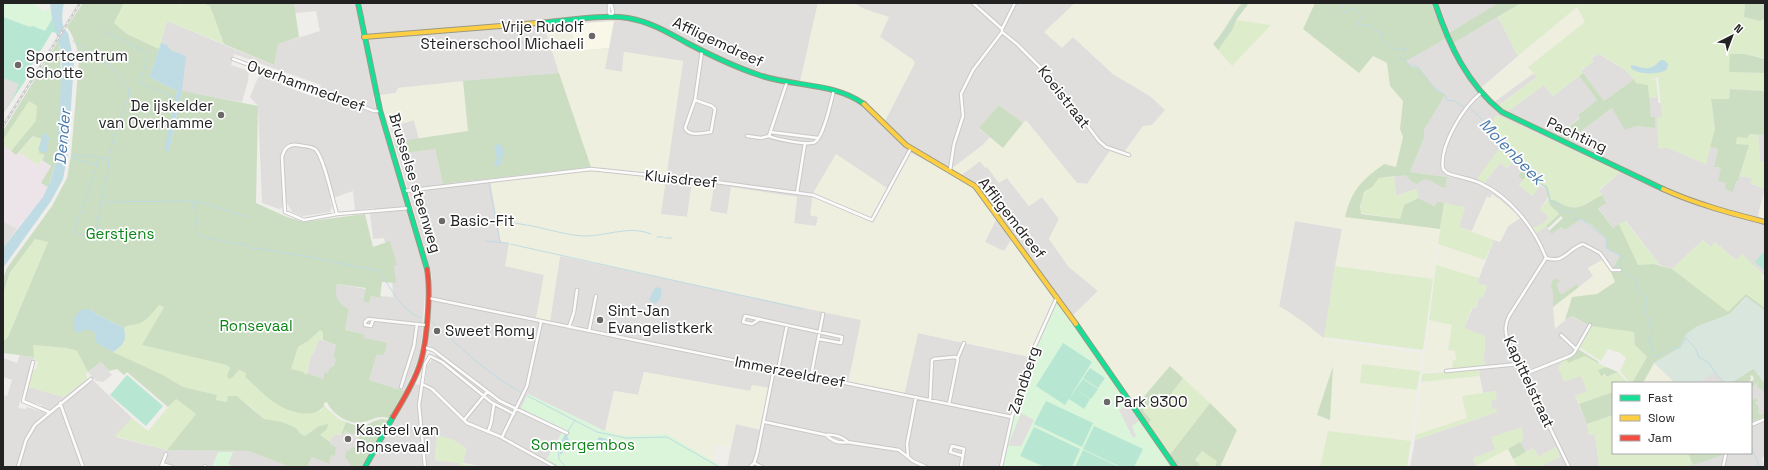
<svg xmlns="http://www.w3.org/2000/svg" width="1768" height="470" viewBox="0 0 1768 470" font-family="'Space Grotesk',sans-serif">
	<rect width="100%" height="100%" fill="#f0eeeb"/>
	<path fill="#dfdedc" d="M294 3H818L800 82 915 63 913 60 880 37 862 8 854 3H1075L1045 33 1073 37 1113 74 1150 96 1166 110 1152 125 1143 126 1125 152 1110 151 1087 184 1077 183 1026 121 1023 123 999 105 979 129 990 137 984 144 950 170 941 169 911 153 890 191 810 215 818 217 816 226 794 224 797 197 731 188 727 214 709 211 713 185 692 183 687 217 660 214 683 61 624 52 622 72 605 69 576 51 544 26 559 73 398 88 396 93 373 97 424 264 426 276 422 336 419 358 404 391 369 380 377 354 363 338 364 334 345 330 349 309 342 306 337 299 335 291 337 284 366 289 369 303 371 296 380 298V296L393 297 392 275 384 238 373 239 370 213H375L374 208 355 210 353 191 330 199 332 207 330 212 311 215 302 216 292 212 287 203 282 204V208L279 209 262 203 258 106 250 97 256 82 260 75 282 83 281 85 317 98 321 85 234 54 231 65 249 71 248 81 242 102 177 91 159 49 167 21 273 65 278 44 320 31 316 11 295 13Z
		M1431 3H1498L1449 33 1454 43 1498 17 1518 56 1481 88 1494 102 1534 73 1537 77 1499 105 1508 111 1544 85 1553 96 1579 76 1597 100 1578 115 1580 117 1558 135 1568 141 1612 108 1635 126 1655 128V117L1651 118 1649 98 1658 97V103H1661L1668 148 1706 164 1710 147 1718 149 1714 167 1721 168 1736 180 1738 181 1740 176 1752 178V184L1765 189 1758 216 1765 219 1764 275 1736 260 1715 242 1711 247 1703 240 1672 269 1660 265 1626 221 1613 228 1598 207 1607 202 1599 191 1620 172 1497 115 1488 127 1502 145 1477 180 1484 183 1500 163 1507 168 1515 159 1523 168 1518 175 1523 180 1519 185 1532 196 1540 186 1546 189 1549 196 1540 209 1549 217 1544 223 1533 228 1536 233 1546 226 1552 234 1561 227 1565 230 1581 219 1592 225 1607 239 1616 253 1620 255 1613 268 1610 270 1602 260 1588 268 1594 276 1579 287 1577 284 1562 294 1559 292 1557 283 1559 282 1557 279 1554 291 1555 328 1571 316 1590 326 1576 353 1558 367 1581 376 1588 391 1575 396 1587 424 1589 435 1595 434 1599 466 1612 467H1539L1560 457 1556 447 1539 457 1533 448 1526 452 1520 442 1523 440 1473 458 1476 467H1410L1415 440 1497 412 1492 409 1490 400 1496 391 1483 393 1478 367 1485 366 1483 352 1464 328 1473 307 1476 308 1479 297H1483L1487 286 1477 283 1494 240 1500 242 1508 226 1520 218 1498 198H1490L1487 197 1472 231 1459 227 1465 207 1431 205 1418 198 1416 189 1396 196 1394 177 1400 175H1405L1412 182 1429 179 1446 188 1447 177 1410 172 1424 138V130L1445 95 1435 89 1426 78 1423 72 1415 66H1410L1405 60 1445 39Z
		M1599 54 1625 70 1634 79 1604 101 1581 71 1593 61 1591 58Z
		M414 120 419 139 394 142 390 127Z
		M1758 134 1765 135V162L1760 161Z
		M435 149 443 184 490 179 501 242 509 243 544 275 537 318 550 321 560 256 862 320 848 383 904 395 918 333 1030 357 1001 467H727L736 424 762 430 750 391 644 372 638 395 614 391 605 431 528 394 521 409 564 429 547 460 560 467H486L463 463 466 448 437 436 435 460 459 463V467H368L415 384 429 387 469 425 470 423 425 382 427 366 438 352 427 344 432 276 398 154Z
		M980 161 1007 178 1029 206 1042 197 1059 219 1049 239 1069 267 1098 291 1071 317 1013 238 1004 252 985 242 960 176Z
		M3 221 17 229 3 248Z
		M1295 221 1342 229 1324 338 1289 312 1279 307Z
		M319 339 336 345 333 357 336 359 334 366 323 379 307 373 311 355 313 354Z
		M20 355 34 357 18 408 26 409 27 407 40 411 42 405 26 401 25 399 29 387 63 397 87 379 94 381 99 386 132 418 116 437 167 450 249 451 290 467H3V395L7 396 12 380 3 377V358L17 363Z
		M1714 372 1725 383H1698L1711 373Z
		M1758 382 1759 383 1757 387 1765 392V413L1760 415 1758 410 1756 398 1751 400V389Z
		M1765 416V456L1762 458 1764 467H1693V465L1721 456 1722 453H1751V422Z
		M345 431 354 435 360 441 349 462 350 467H307L312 457 329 464 331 454 335 456 330 442 331 438 336 434 343 435Z"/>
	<path fill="#ede4e9" d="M3 145 16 155 19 152 38 165 42 160 51 166 42 183 48 187 43 197 17 229 3 221Z"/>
	<path fill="#f8f7e8" d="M614 21 609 48 576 51 570 24Z"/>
	<path fill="#efefdf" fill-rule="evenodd" d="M818 3H854L862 8 889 17 880 37 913 60 915 63 884 123 868 107 847 94 800 82Z
		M1075 3H1225L1230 7 1233 3H1242L1233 14 1225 31 1213 44 1231 67 1271 25 1236 20 1249 3H1315L1304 29 1360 73 1373 56 1387 63 1390 86 1403 101 1400 129 1403 137 1396 167 1345 217 1440 229 1433 279 1335 266 1342 229 1295 221 1279 306 1305 323 1324 339 1422 353 1420 371 1362 364 1360 383 1417 390 1411 441 1328 431 1320 467H1220L1237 430 1170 366 1134 408 1071 317 1098 291 1069 267 1049 239 1059 219 1042 197 1029 206 1007 178 999 183 987 167 985 168 980 161 960 176 975 186 998 216 985 242 1004 251 1013 237 1057 297 1030 357 918 333 904 395 848 384 861 320 560 256 550 321 536 318 544 275 505 266 509 243 501 242 490 179 591 167 544 26 570 24 576 51 609 48 605 69 622 72 624 52 683 61 661 214 687 217 692 183 714 185 710 211 727 214 731 187 797 197 794 223 816 226 818 217 810 215 813 193 836 154 890 190 911 153 941 169 950 170 984 144 990 137 1003 147 1026 120 1077 183 1087 184 1110 151H1125L1143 126 1152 125 1165 110 1150 96 1113 74 1073 37 1062 48 1044 32ZM1333 368 1330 419 1317 415Z
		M1577 7 1585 22 1528 67 1534 73 1493 102 1481 88Z
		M463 81 468 131 419 139 414 120 390 127 380 95 396 93 398 88Z
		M1765 188V219L1758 216Z
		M1492 194 1511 209 1520 218 1508 226 1500 242 1472 231 1487 196 1490 198Z
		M1440 245 1485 260 1479 278 1436 265Z
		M1602 260 1610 270 1615 282 1597 294 1572 297 1565 320 1555 329 1553 307 1593 276 1588 268Z
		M1429 320 1452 325 1448 350 1456 351V360L1452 369 1422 373Z
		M1654 363 1675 383H1643Z
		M644 372 750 391 752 385 770 388 762 430 736 424 731 447 715 445 713 462 667 434 624 436 605 431 614 391 638 395Z
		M1479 376 1483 393 1463 396 1467 418 1415 435 1421 382Z
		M1508 449 1517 467H1476V466Z"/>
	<path fill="#ddeccb" d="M124 3H175L180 5 181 3H202L210 6 224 44 167 21 159 49 127 34 114 23Z
		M1521 3H1745L1744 17 1760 21 1765 18V58L1745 54 1730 72 1765 73V96L1763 91 1730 89 1729 99 1711 100 1715 129 1706 164 1668 148 1658 149 1657 118 1662 116 1658 77 1648 81 1656 79 1658 97 1649 98 1648 85 1636 83C1628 69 1613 63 1600 54L1591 57 1594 61 1581 70 1583 73 1553 96 1544 85 1508 111 1498 106 1537 77 1528 67 1585 22 1577 7 1518 56 1498 17Z
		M1236 20 1271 25 1232 66 1218 50 1233 29Z
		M29 101 37 106V121L11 151 3 145V140Z
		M1497 115 1620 172 1599 190 1602 195C1580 206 1577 214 1555 200H1550L1547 187 1540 183 1521 159 1506 146 1489 126Z
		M1750 134H1758L1760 161 1765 162V189L1750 183 1752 178 1740 176 1748 146 1736 144 1737 137Z
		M34 136 42 139 45 155 38 165 19 152Z
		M1502 145 1504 152 1511 159H1514L1507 168 1500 163 1484 183 1476 180Z
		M1526 175 1530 176 1540 186 1532 196 1519 185Z
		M1394 177 1396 196 1416 189 1418 198 1404 205 1400 219 1361 213C1358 192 1368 193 1379 178Z
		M1549 198 1550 205 1559 214 1546 226 1536 233 1533 228 1544 223 1549 217 1540 209Z
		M1444 203 1465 207 1459 227 1494 240 1485 260 1438 244Z
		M1625 221 1660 265 1654 264 1638 265 1619 224Z
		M35 239 48 242 8 337 3 342V294L10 274Z
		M1703 240 1711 247 1715 242 1736 260 1742 254 1764 275 1761 278 1765 281V308L1746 294 1728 313 1672 269Z
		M1436 265 1479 278 1477 283 1487 286 1483 298 1479 297 1476 308 1472 307 1464 328 1485 336V351L1483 352 1485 366 1452 369 1453 360H1456L1455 351 1448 350 1452 325 1429 320Z
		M1335 266 1433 279 1423 350 1324 337Z
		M159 305 164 306 143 345 227 365 230 368 228 376 233 377 239 370 246 373 245 377 279 406 321 411 324 406 339 419 346 422 340 435 336 434 331 438 330 442 319 435 327 429 319 426 306 436 301 434 296 428 264 419 251 407 237 396 228 402 216 400 217 395 183 387 163 375 113 352C123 346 127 339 124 328 128 324 132 326 137 324 146 321 153 311 159 305Z
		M1590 326 1634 332 1635 345 1647 357 1632 383H1630L1620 371 1626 358 1620 353 1608 349 1601 361 1579 347Z
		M320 329 323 332V340L319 339 313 354 311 355 306 375 291 369 298 347 308 341Z
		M32 345 67 348 77 351 88 372 86 374 87 379 63 397 29 387 33 370 36 369 38 362 34 360Z
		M1585 356 1606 367 1598 370 1606 377 1618 372 1628 383H1613V392L1579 404 1575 396 1587 391 1581 376 1564 382 1558 367 1561 365 1559 361 1566 358 1568 363Z
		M1362 364 1420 371 1417 390 1360 383Z
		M1478 369 1479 376 1421 382 1422 374Z
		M1183 378 1210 403 1169 456 1147 424 1143 411 1159 392 1167 398Z
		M1496 391 1497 399 1491 401 1492 409 1496 408 1497 412 1415 440V435L1467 418 1462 396Z
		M175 399 196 414 167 450 115 436 132 418 148 431Z
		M1613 415V453H1688L1693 465 1684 467 1599 466 1595 434 1589 435 1587 424Z
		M1522 427 1523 441 1476 466 1473 458 1495 450 1491 437Z
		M1328 431 1411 441 1407 467H1320Z
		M437 436 452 439 466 448 463 464 485 467H459V463L435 460Z
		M1556 447 1560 457 1539 467H1517L1513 459 1533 448 1539 457Z
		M1202 451 1218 461 1215 467H1198L1200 464 1195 460Z"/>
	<path fill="#cbdec1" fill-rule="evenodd" d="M83 3H124L114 23 127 34 159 49 149 77 177 91 169 151 182 91 258 106 256 203 287 217 304 222 365 214 373 247 390 241 397 265 394 266 396 283 382 282 380 298 371 296 369 303 363 301 366 288 337 284C334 296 338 304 349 309L345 330 364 334V338L387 343 384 355 377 354 369 380 404 391 389 418C377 415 375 419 364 422 350 426 332 414 327 402L324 403V406C314 419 292 413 278 405 266 398 256 386 245 377L246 373 239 370 233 377 229 379 227 376 230 368 227 365 142 345 164 307 159 305C153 312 146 322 137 324 132 326 128 324 124 328L96 314 90 309 84 330H91L113 352 163 375 183 387 217 395 216 400 227 402 228 396H237L264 419 282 422 296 428 301 434 305 436 319 426 328 424 327 429 320 435 330 442 331 445 336 447 335 456 331 455 329 464 312 457 307 467H290L249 451 167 450 196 414 176 399 168 407 127 372 124 375 117 369 109 371 101 362 88 372 77 351 67 348 33 345 34 357 3 353V342L8 337 48 242 35 239 10 273 3 294V279L7 268 52 206 67 178 71 155 79 61C78 49 74 37 67 27ZM320 330 323 332V340L336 345 333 357 336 359 334 366 329 369 328 373 325 372 323 379 307 373 306 375 303 372 291 369 298 347 308 341Z
		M202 3H294L299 37 278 44 274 65 224 44 210 6Z
		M1242 3H1249L1236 20 1233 29 1218 50 1213 44C1226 30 1230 17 1242 3Z
		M1315 3H1431L1445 39 1406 61 1410 66 1419 68 1435 89 1445 95 1424 130V138L1410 172 1447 177 1446 188C1435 186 1428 173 1417 184L1412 182 1405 175 1379 178 1372 187 1364 192 1360 206 1361 214 1400 219 1404 205 1418 198 1434 206 1438 202 1444 203 1440 229 1345 217C1352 189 1362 180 1384 164L1396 167 1403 137 1400 129 1403 101 1390 86 1387 63 1373 56 1359 73 1303 29Z
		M1498 3H1521L1454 43 1449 33Z
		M1745 3H1765V18L1760 21 1744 17Z
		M59 40 62 86 56 161 48 187 41 183 51 166 42 160 45 155 39 153 42 139 33 136 16 155 11 151 36 121 37 106 29 101 3 140V131Z
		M1730 54H1745L1765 59V73L1729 72Z
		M559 73 591 167 443 184 435 149 398 154 394 142 468 131 463 81Z
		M1583 73 1604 101 1634 79 1636 83 1648 85 1651 117H1655V128L1635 126 1625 130 1612 108 1568 141 1558 135 1580 118 1578 115 1597 100 1579 76Z
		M1730 89 1763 91 1765 96V135L1750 134 1747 138 1737 137 1736 144 1749 145 1738 181H1736L1733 192 1725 189 1726 183 1718 181 1721 168 1714 167 1718 149 1710 147 1715 129 1711 99H1729Z
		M999 105 1023 123 1003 148 979 128Z
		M1489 126 1506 146 1521 159 1540 183 1547 187 1550 200H1555C1577 214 1581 206 1602 195L1607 203 1598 208 1613 228 1619 224 1638 265 1654 264 1672 269 1728 312 1746 294 1765 308V311L1746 297 1730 314 1696 327 1684 340 1680 348 1654 363 1643 383H1632L1647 357 1635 345 1634 332 1590 326 1572 316 1565 320 1572 297 1597 294 1615 282 1610 270 1613 268 1620 255 1606 248 1607 239 1592 225 1581 219 1565 230 1561 227 1552 234 1549 231 1563 218 1561 216 1548 228 1546 226 1559 214 1550 205 1546 189 1530 176 1529 178 1526 176 1523 180 1518 176 1523 168 1517 160 1507 156 1499 141 1488 127Z
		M1557 278 1560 282 1557 283 1559 292 1562 294 1577 284 1579 287 1553 307V291L1551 287 1552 281Z
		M1578 349 1599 362 1598 363 1585 356 1568 363 1566 358Z
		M1170 366 1183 378 1167 399 1159 393 1143 411 1151 420 1147 424 1134 408Z
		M1333 366 1330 420 1317 415Z
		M1606 367 1618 372 1606 377 1605 374 1601 376 1598 370Z
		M1754 368 1763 381 1765 380V392L1757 387 1758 382 1751 389V384L1754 378 1752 375 1750 376 1751 379 1748 383H1731Z
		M1613 392V415L1587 424 1579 404Z
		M1756 398 1758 401 1756 402 1759 409 1758 410 1760 415 1765 413V416L1751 422V400Z
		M1210 403 1237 430 1220 467H1215L1217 461 1202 451 1195 460 1200 464 1198 467H1177L1169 456Z
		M382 419 388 420 361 467H350L349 462 345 457 346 452 353 447H357L360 444 359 439 356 437C362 427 370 421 382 419Z
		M346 422 360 427 354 435 345 431 343 435 341 434Z
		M1520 442 1526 452 1513 459 1508 449Z
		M1688 453H1722L1721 456 1693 465V467H1684L1693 465Z"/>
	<path fill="#d9e6de" d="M1747 297 1765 311V380L1763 382 1753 368 1731 383H1725L1714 372 1698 383H1675L1654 363 1680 347 1686 334 1696 327 1730 314Z"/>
	<path fill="#daf5da" d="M3 3H33L44 11 50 9 52 19 45 31 33 26 30 27 3 17Z
		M1057 297 1175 467H1001L1012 417 1030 357Z
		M528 394 605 431 624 436 667 434 723 467H559L546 460 564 429 521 409Z
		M218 452H233L228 464 235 467H212Z"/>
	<path fill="#b7e6d2" d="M3 17 30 27 33 26 45 31 52 19 57 33 52 32 29 70 25 81 3 114Z
		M1765 250V271L1755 262Z
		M1063 343 1092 362 1065 405 1036 386Z
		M1090 368 1105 378 1098 388 1083 378Z
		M127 375 163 406 146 426 110 395Z
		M1083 379 1098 389 1091 399 1076 389Z
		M1076 389 1090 399 1084 409 1069 399Z
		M1046 401 1093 423 1082 447 1034 424Z
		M1094 426 1143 449 1134 467H1121L1083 449Z
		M1034 427 1080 449 1072 467H1045L1020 456Z
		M1083 450 1119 467H1075Z"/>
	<path fill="#e0dfde" d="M3 78 19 84 14 96 3 114Z
		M101 362 112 375 103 382 96 381 88 372Z
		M1127 404 1139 421 1132 426 1136 436 1133 438 1119 410Z
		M1021 413 1034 420 1021 446H1008Z"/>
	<path fill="#bfdbe3" d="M50 3H64C62 12 60 26 68 33L74 61 68 153 63 179 51 201 3 268V248L43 197 50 182 56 161 62 68 60 47 52 19Z
		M161 43 167 45 170 50 186 56 182 91 169 151 164 150 177 91 149 77Z
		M1662 60H1664L1668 64 1667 69C1661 75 1637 75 1631 68V65C1639 66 1646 71 1654 66 1658 64 1658 61 1662 60Z
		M43 134H46L49 137 47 151 45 153 38 150Z
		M497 144 501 145 504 151 501 164 496 167 494 165 497 158 494 146Z
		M657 287 661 289C662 295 661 301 655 304L649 300 654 289Z
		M90 309 96 314 124 328C127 340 124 345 113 352L95 342 96 335 91 330H84L80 333 76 332C70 323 74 318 80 310Z
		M565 434 567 435 570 443 565 447 562 454H560L558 448Z
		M599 437 610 440 613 443V449L607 452H602L601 448H597L596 442Z"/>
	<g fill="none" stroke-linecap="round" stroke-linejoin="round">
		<path stroke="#bfdbe3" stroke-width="1" d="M1343 3V10L1346 13 1354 8 1363 17 1358 22V25H1371L1376 31 1382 33C1383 46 1395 52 1406 48L1400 59 1405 60 1410 66H1415L1419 68 1435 89 1445 95 1447 100 1455 101 1464 107
			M103 31 144 51 148 55 140 83 176 98
			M73 41 109 65 128 87 129 96 114 136 109 158
			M1218 44C1229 31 1235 16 1246 3
			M1470 108 1498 135 1506 146 1521 159 1540 183 1547 187 1551 202 1560 204V210L1562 212 1566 211 1572 212 1576 220 1582 219 1607 239 1606 248 1623 257 1618 265 1620 267
			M72 155 109 158 108 170
			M72 156 74 159 97 165 100 158
			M97 165 74 231 75 233 95 239 101 202
			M108 172 101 202 187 201
			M489 184 500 242
			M190 201 200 202 248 217
			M194 201 198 235 215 240H221L225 242 247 245 253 249 261 248 266 250 299 255 379 271C391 288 401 311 421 318
			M497 220 526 225
			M527 225C544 228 569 236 585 236 607 236 630 225 651 234
			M657 237H663
			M665 238H672
			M486 241 508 243
			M510 244 803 309
			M1624 270 1630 277H1634C1639 281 1635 284 1636 289L1647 298V308L1644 312 1650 321 1652 334 1648 340 1653 350V356L1656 357 1672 348H1680L1686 338 1696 349 1699 357 1709 363 1716 374 1725 383
			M432 322 477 362 501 380 520 392
			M528 396 597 432 626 438 667 437 719 467
			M568 431 575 420
			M1751 445 1759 467
			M559 451C557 460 561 461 566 467"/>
		<defs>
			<path id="street" d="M609 3V12L611 17
				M611 3 613 12 611 17
				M973 3 1002 29
				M1002 32 1017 44 1053 80 1099 141 1106 147 1129 155
				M233 59 374 111H380
				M1481 93C1463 107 1439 146 1443 169L1447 173C1457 177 1469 178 1480 183 1510 197 1534 227 1546 258
				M695 100 712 106 715 109 711 132C702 133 689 137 685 128L695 100 702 51
				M770 132 818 138
				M747 136 761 138 769 136 787 82
				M769 136C775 139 809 146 815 142 824 136 831 101 834 90
				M950 170 954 144 963 116 961 94 973 70 1002 32V29L1015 3
				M404 191 591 169 716 182 813 195 872 220 911 148
				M797 193 805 143
				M337 214C333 202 324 156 315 149 311 146 303 146 297 145 289 144 284 149 282 157L285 212 304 220 337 214 410 208
				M1546 258 1509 316C1505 324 1505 330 1507 339L1569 467
				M1546 258C1565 264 1567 249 1583 244L1600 253 1612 270H1620
				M428 298 1012 417
				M760 319 752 324 743 322 745 316 842 337 841 343 819 339
				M373 320 371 326 365 325V322L368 319 425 325
				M569 327 574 312 577 290
				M589 331 596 296
				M1561 335 1576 349
				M424 347 433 350 500 401 567 433
				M430 356 442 362 491 402 514 414
				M958 357 964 343
				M33 362 23 401 49 412
				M778 370 787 325
				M1446 371 1519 364
				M1525 374 1570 356 1574 353 1590 325
				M811 376 823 314
				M422 384 432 389 467 423 499 436 555 467
				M401 387 414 346 417 324
				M930 400 932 360 934 359 955 357 958 359 949 404
				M60 403 83 467
				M464 420 487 392
				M765 422 826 435C834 434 840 436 847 441
				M1751 425 1765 419
				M488 432 491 423 494 404
				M826 435C832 441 838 444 847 442L899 450 913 461 926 467
				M502 437 527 386 541 322
				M908 456 907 444 916 397
				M754 463 762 467
				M162 464 172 467
				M18 467 26 440 35 425 91 379
				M161 467 166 454
				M204 467 205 466
				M425 467 419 405 425 364 430 356
				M750 467 754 463 757 454 774 369
				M961 467 964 449 952 446 950 452 963 456
				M1001 467 1012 417 1030 357 1057 297
				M1723 467 1726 453"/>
			<path id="fast" d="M358 3 380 110 427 269
				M1435 3C1449 45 1467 84 1502 112L1663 189
				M537 23C563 21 603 14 628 18 651 22 669 33 689 44 712 56 735 67 759 75 793 87 833 82 864 104
				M1076 324 1175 467
				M365 467 393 417"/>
			<path id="slow" d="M364 37 537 23
				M864 104 906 145 975 186 1076 324
				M1663 189C1696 204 1730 213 1765 222"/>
			<path id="jam" d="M393 417C403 400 414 383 420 364 427 343 431 291 427 269"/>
		</defs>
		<use href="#street" stroke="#c9c8c7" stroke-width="4.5"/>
		<use href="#fast" stroke="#999a82" stroke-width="6"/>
		<use href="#slow" stroke="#999a82" stroke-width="6"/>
		<use href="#jam" stroke="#999a82" stroke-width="6"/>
		<use href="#street" stroke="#fdfcfc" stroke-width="2.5"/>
		<use href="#fast" stroke="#16e098" stroke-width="4"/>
		<use href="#slow" stroke="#ffcf43" stroke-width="4"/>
		<use href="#jam" stroke="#f24e42" stroke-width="4"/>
		<defs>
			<path id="rail" d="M3 126 80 3"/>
		</defs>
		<use href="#rail" stroke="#ccc" stroke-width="2.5"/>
		<use href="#rail" stroke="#fff" stroke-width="1" stroke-dasharray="3" stroke-linecap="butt"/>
	</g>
	<g fill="#6a6968" stroke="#fff" stroke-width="1.5">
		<circle cx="592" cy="36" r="4"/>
		<circle cx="18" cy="65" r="4"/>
		<circle cx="221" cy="115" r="4"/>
		<circle cx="442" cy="221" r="4"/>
		<circle cx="600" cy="320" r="4"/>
		<circle cx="437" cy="331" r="4"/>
		<circle cx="1107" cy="402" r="4"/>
		<circle cx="348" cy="439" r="4"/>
	</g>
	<g text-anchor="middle" stroke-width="3.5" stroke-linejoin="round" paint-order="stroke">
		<g font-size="15" fill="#222" stroke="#fff" text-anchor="start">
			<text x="584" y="32" text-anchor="end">Vrije Rudolf<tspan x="584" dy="17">Steinerschool Michaeli</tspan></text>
			<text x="26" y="61">Sportcentrum<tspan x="26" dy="17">Schotte</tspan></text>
			<text x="213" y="111" text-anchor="end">De ijskelder<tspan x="213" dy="17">van Overhamme</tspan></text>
			<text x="450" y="226">Basic-Fit</text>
			<text x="608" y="316">Sint-Jan<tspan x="608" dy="17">Evangelistkerk</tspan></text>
			<text x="445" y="336">Sweet Romy</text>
			<text x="1115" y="407">Park 9300</text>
			<text x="356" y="435">Kasteel van<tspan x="356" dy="17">Ronsevaal</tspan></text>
		</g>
		<g font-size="15" fill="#222" stroke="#fff">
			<text transform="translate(718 42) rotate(25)" y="5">Affligemdreef</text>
			<text transform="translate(306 86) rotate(20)" y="5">Overhammedreef</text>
			<text transform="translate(1064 97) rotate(52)" y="5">Koeistraat</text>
			<text transform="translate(1577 135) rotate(25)" y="5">Pachting</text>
			<text transform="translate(681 179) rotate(6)" y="5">Kluisdreef</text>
			<text transform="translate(415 183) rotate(73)" y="5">Brusselse steenweg</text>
			<text transform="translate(1012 218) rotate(52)" y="5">Affligemdreef</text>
			<text transform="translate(790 372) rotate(11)" y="5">Immerzeeldreef</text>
			<text transform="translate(1024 380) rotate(-72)" y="5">Zandberg</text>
			<text transform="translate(1529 382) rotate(65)" y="5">Kapittelstraat</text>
		</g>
		<g font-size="15" fill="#0c8416" stroke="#fff">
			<text x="120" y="239">Gerstjens</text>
			<text x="256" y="331">Ronsevaal</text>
			<text x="583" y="450">Somergembos</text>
		</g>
		<g font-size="16" font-style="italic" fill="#4a7aab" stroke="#fff">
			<text transform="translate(62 137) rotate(-85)" y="6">Dender</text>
			<text transform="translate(1512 151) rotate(46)" y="6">Molenbeek</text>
		</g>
	</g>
	<rect width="1768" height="470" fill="none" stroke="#222222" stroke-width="8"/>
	<rect x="1612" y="382" width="140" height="72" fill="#ffffff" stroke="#a7a7a7"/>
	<rect x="1620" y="395" width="20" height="6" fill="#16e098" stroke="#a7a7a7"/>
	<text x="1648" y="402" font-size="12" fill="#222222">Fast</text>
	<rect x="1620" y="415" width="20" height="6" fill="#ffcf43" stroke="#a7a7a7"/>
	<text x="1648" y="422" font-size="12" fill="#222222">Slow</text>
	<rect x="1620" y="435" width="20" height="6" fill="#f24e42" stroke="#a7a7a7"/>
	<text x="1648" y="442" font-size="12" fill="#222222">Jam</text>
	<g transform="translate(1732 36) rotate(42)" stroke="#ffffff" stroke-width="3" paint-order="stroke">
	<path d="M0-3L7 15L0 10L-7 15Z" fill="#222222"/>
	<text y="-6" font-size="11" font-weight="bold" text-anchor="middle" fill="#222222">N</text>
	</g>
</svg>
